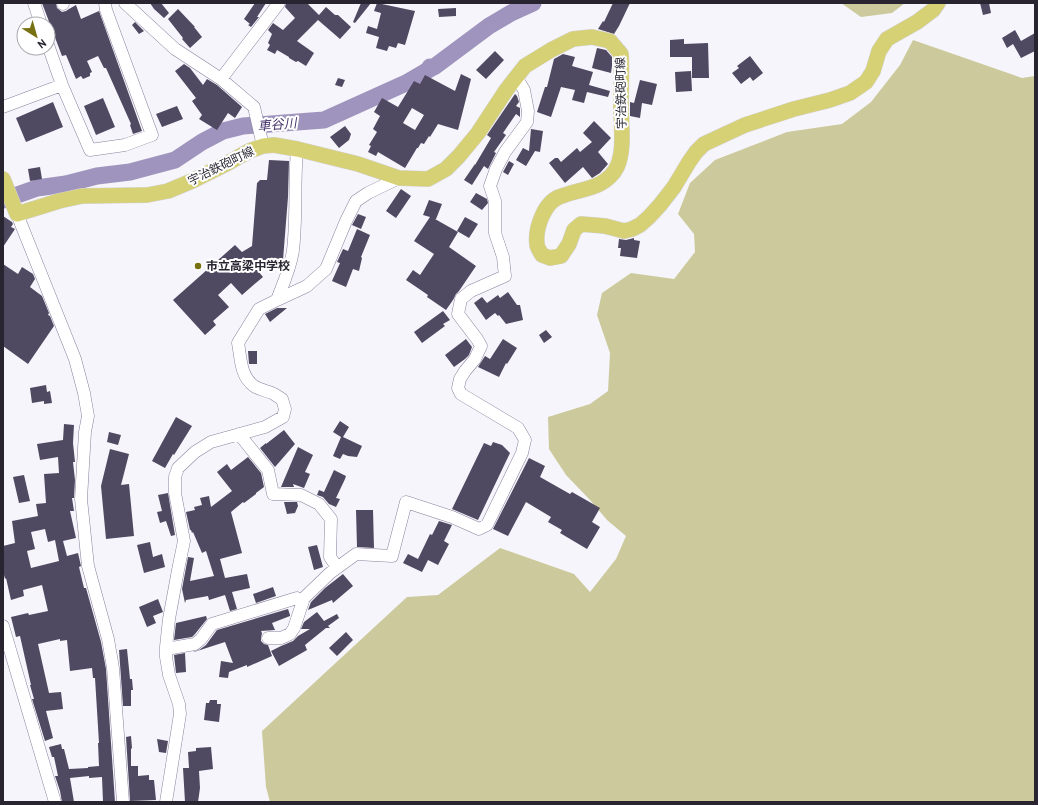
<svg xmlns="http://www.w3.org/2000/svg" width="1038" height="805" viewBox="0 0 1038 805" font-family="'PT Sans','Noto Sans JP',sans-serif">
	<rect width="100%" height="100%" fill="#f6f5fb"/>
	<path fill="#ccca9c" d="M841 3H905L892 13 861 17Z
		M913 40 1022 78 1035 76V802H270L266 787 262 731 407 597 438 595 500 548 574 574 590 592 616 559 626 536 607 520 591 501 566 475 549 449 548 417 590 404 608 391 610 353 597 315 602 293 631 273 674 279 695 252 694 234 678 214 690 183 715 160 787 132 842 124 871 102 900 65Z"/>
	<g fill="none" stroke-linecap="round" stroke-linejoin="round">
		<path stroke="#9f94bd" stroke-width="17" d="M3 200 37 188 66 184 97 176 130 172 175 160 202 142 223 131 243 126 324 120 406 83 430 69V67H434L489 26 511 13 533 3"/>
	</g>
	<path fill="#504962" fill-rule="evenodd" d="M42 3H56L57 8 62 12 66 11 69 9 76 5 81 19 99 11 142 131 133 134 130 125 131 124 106 68H104L98 56 87 61 92 72 90 73V76L83 79 81 76 76 79 66 55 62 56Z
		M150 3H161L169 13 164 18 154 9Z
		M255 3H266L257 17H259L251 27 248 25 250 24 244 19Z
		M286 3H307L319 15 326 7 335 15H338L351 27 340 39 318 20 297 41 314 53 306 66 298 61 296 62 289 58V57L277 50 275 54 267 50 270 45 268 43 272 34 268 30 273 23 283 30 295 18 285 7Z
		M361 3H371L355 23 353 22Z
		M377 3 415 11 405 45 398 43 396 48 389 46 387 51 376 48 379 37 366 33 368 26 377 29 381 13 374 11Z
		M613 3H630L619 26 614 34 598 29 603 21 604 22Z
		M980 3H989L991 13 983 15Z
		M456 8V16L439 17 438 9Z
		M178 9 195 27H194L202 37 190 48 182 39 183 38 168 19Z
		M135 22 144 31 139 34 132 25Z
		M1015 30 1021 41 1035 33V51L1021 58 1013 44 1007 48 1002 38Z
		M684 39V44L708 43 709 78H692V57H670V40Z
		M597 48 606 50 612 57V66L611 73 592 68Z
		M495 51 504 60 486 79 476 70Z
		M563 54 575 57 572 66 593 72 589 85 610 91 608 97 587 92 584 103 572 100 575 90 561 87 551 117 537 112 545 87H547L554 59Z
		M750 56 763 73 753 81 750 77 741 84 732 73 739 68 737 66Z
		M184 64 190 68 203 85 207 79 217 85 242 107 235 118 228 113 217 130 199 119 202 115 192 101 196 98 175 71Z
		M691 71 692 91 676 92 675 72Z
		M461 74 471 79 458 130 438 124 430 137 429 136 424 144 421 143 418 148H417L405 168 378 152 376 156 368 152 371 146 369 145 377 132 373 129 380 116 374 112 382 98 398 107 414 81 420 84 425 75 455 91ZM412 108 424 115 415 130 403 123Z
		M338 78 345 80 342 87 335 85Z
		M640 80 657 84 652 105 642 103 640 118 630 116V102L634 103Z
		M515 94 517 96 519 102 516 106 520 108V117L516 114 503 133 506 135 494 152 496 153 488 169 484 166 472 185 464 180 475 164V165L491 138 487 135Z
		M103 98 115 127 96 135 84 106Z
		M53 102 63 127 26 142 16 118Z
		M177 106 183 119 162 127 156 114Z
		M594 121 611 138 598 152 608 164 600 173 592 178 583 167 565 183 549 163 555 158H558L561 162 577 148 580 152 592 142 583 133Z
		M345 126 351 134 349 140 339 148 330 137Z
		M531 129 543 131 540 152 535 151 526 166 516 160 523 148 529 151Z
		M269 160 289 161 288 197 283 260 282 267 253 265 263 277 257 282 242 295 231 283 218 295 229 307 213 321 216 325 205 335 173 300 235 245 242 252 252 246 257 183 260 180H267Z
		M509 161 514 164 508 175 503 172Z
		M40 167 42 179 30 181 28 169Z
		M401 189 411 196 396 218 386 211Z
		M476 193 487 199 488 203 482 210 470 202Z
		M429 200 442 204 436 219H435L458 232 449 247 476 266 459 291 456 294 453 300 446 310 427 297 428 295 406 280 413 270 420 275 434 254 414 241 430 217 423 215Z
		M358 214 366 217 361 229 352 225Z
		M3 216 12 222 13 224 11 227 15 229 3 247Z
		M465 217 478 224 469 238 457 231Z
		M357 229 370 235 361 257 362 258 359 271 353 269 346 287 332 281 340 263 337 262 343 249 348 251Z
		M634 238V240L640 241 637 258 620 256 621 248H618L619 239 626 240Z
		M3 264 18 274 22 267 33 274 35 279 30 287 42 296 49 313 48 315 50 316 54 326 28 364 3 346Z
		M508 292 517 305H520L523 320 506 324 499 315 498 316 495 313 486 320 474 303 482 297 487 303 498 295 500 298Z
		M277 308H287L270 322 265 314Z
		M443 311 450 320 443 324 445 326 422 343 414 332Z
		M546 330 552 337 544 343 539 335Z
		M466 339 472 347 469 355 465 359 454 367 445 355Z
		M503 339 517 348 507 364 506 363 499 377 478 367 485 356 490 359Z
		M248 351H257V364H249Z
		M46 385 47 392 50 391 52 403 44 404V401L32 403 30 388Z
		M176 417 192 426 174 455 173 454 165 468 152 461Z
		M340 421 349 427 343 437 362 446 357 457 348 456 343 454 340 459 333 456 341 437 333 432Z
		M64 424 74 425 73 443 75 462H73L75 480 74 498H72L74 511H70L76 538 63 541 67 556 78 553 81 566 79 567 84 588H86L101 642 106 669 115 802H103L102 777 89 778V776L70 778 74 802H62L60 791 55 776H58L54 757H52L49 747 61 744 62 749H64L69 769 88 768V767L99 766 98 743H99L95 678H93L92 668 70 671 67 640 60 641V639L38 644 49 693 61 692 63 709 46 711 53 738 45 741 32 699H34L30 685H31L20 636 16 637 11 617 28 613 29 615 48 611 42 585 23 590 24 596 11 600 6 578 5 579 3 571V546L15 543 12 521 38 516 36 504 46 503 44 474 59 473 58 457 40 460 37 444 63 440ZM45 529 48 542 55 540 59 561 31 568 27 551 35 549 31 532Z
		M284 430 295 444 275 467 260 448 266 443V444Z
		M109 432 121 435 118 445 107 442Z
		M493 442 502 445 510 453 478 520 452 509 484 443 491 446Z
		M298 447 313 455 305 472 310 474 304 488 293 484 294 487H281Z
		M110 449 129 454 121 485 129 484 134 536 106 539 101 486Z
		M248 457 261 473 264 487 256 493V494L244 503 243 502 231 512 242 553 220 559 225 578 247 574 250 588 232 592 237 609 230 611 225 595 209 600 208 596 186 600 185 603 182 589 188 557 194 558 190 581 214 576 206 551 202 553 193 532 192 533 191 530H190L186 512 195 510 194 507 202 505 200 498 209 496 211 507 232 491 217 472 227 464 231 470Z
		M529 458 545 466 540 477 570 494 572 492 600 508 592 522 600 527 587 549 560 533 562 530 548 522 551 517 526 502 508 536 493 529Z
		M334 470 346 476 345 479 336 498 340 499 336 507 329 504 323 497 317 495 319 490 324 492Z
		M24 475 30 501 19 503 13 477Z
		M168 493 175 535 171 536 166 521 160 523 157 512 162 511 158 495Z
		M284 502H297L298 506 295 513 287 514Z
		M356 510H373L374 548 357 547Z
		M439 521 452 525 444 541 449 544 438 565 428 560 422 572 403 563 408 554 418 559 430 534 432 535Z
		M150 542 153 557 162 554 165 567 144 573 137 545Z
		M317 545 323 567 314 570 308 547Z
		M343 574 353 586 333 603 332 600 308 610 311 602 325 588Z
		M273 587 276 596 256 603 253 594Z
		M158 599 163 612 153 616 156 623 147 627 139 607Z
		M288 609 290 615V616L272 623 275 630 261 631 262 633 261 638V641L264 644 268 645 272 656 247 667V665L229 672 228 678 219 677 221 661 233 663 225 642 194 652H193L199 650 206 645 217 630Z
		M317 612 324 621 337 614 339 618 328 626 330 628H326L305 645 307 650 279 666 271 651 281 646 293 641 298 636 310 629H301L304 622Z
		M206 616 207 619 195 634 192 637 174 640 176 623Z
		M346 632 353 640 337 656 329 648Z
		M127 649 130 679H132L133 690H131V706H123L119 650Z
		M185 653 186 672 176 673 174 655Z
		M210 700H217V704H221L219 722 204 720 206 703H209Z
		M131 736 132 748 131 749V766H138V776L149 775V780H154L156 800 130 801 126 737Z
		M157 739 168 741 166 753 159 752Z
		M211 747 213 769 199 771 200 788 198 802H185L183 768H189L188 752 196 751V748Z"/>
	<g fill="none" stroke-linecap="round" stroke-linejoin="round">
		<defs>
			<path id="minor" d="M34 3 41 24
				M63 3V4
				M125 3 175 49 221 79 254 107 263 146
				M48 45 62 85 90 150 125 145 152 135 106 10 105 3
				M221 79 279 3
				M3 107 62 85
				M17 214 75 359 84 393 88 416 85 432 81 499 88 566 108 639 113 668 123 802
				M277 300C283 284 291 267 293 250 297 217 294 183 297 149
				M239 434 268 470 273 494 301 495 319 504 331 519 330 557 337 567
				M3 626 55 802
				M268 638H281L290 634 294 628 304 598 330 573 356 554 392 556 406 502 452 517 479 529 487 525 522 453 525 440 518 428 461 394 458 388 460 379 465 371 475 359 481 346 477 339 458 314 461 299 471 291 505 276 503 257 495 233V201L490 186 496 169 505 152 527 122 528 111 524 90 516 77
				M166 649 195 644 201 639 212 624 297 598
				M166 802 170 777 180 714 179 704 169 675 166 657V647L169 619 178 570 184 541 175 493V477L178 468 195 452 211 442 265 427 283 417 285 409 282 399C280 398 277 396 274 394 268 391 260 390 254 386 240 376 241 358 238 343L259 309 277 300 307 286 326 269 346 221 356 201 368 193 399 178"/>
			<path id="major" d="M3 179 17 214 59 201 82 196 147 195 168 191 192 181 228 163 249 151 263 146 274 145 297 149 358 164 399 178 428 179 446 169 459 156 478 133 507 89 525 66 551 50 573 39 592 37 610 41 621 54C622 71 621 88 621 106 621 124 625 150 617 167 605 190 580 188 559 197 544 203 535 229 537 244 537 248 540 251 542 255L550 258 561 256 569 244 574 230 581 224 605 226 624 231 632 229 640 225 649 217 660 205 674 187 689 162 696 152 704 144 745 125 794 109 830 100 850 93 866 82 873 71 879 51 887 39 917 22 933 10 938 3"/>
		</defs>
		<use href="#minor" stroke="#89829e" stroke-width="13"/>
		<use href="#major" stroke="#d4d3d6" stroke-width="16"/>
		<use href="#minor" stroke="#fff" stroke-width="12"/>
		<use href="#major" stroke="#d7d175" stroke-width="15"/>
	</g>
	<circle fill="#787112" stroke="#fff" stroke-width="1.5" cx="198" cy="266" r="4"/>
	<g text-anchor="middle" stroke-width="4" stroke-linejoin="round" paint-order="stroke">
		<g font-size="12" fill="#282530" stroke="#fff">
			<text transform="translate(621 93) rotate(-91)" y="4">宇治鉄砲町線</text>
			<text transform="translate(221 166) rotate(-26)" y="4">宇治鉄砲町線</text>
		</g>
		<g font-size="12" font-weight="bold" fill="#282530" stroke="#fff" text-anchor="start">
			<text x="206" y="270">市立高梁中学校</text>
		</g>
		<g font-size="13" font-style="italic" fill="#46346a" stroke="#fff">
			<text transform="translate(277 124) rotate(-5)" y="5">車谷川</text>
		</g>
	</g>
	<rect width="1038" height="805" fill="none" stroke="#282530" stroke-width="8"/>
	<g transform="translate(36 36) rotate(143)"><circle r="19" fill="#ffffff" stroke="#a9a8ac"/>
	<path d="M0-3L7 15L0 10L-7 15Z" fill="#787112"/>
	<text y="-6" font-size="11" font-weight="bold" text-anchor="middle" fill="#282530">N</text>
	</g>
</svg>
